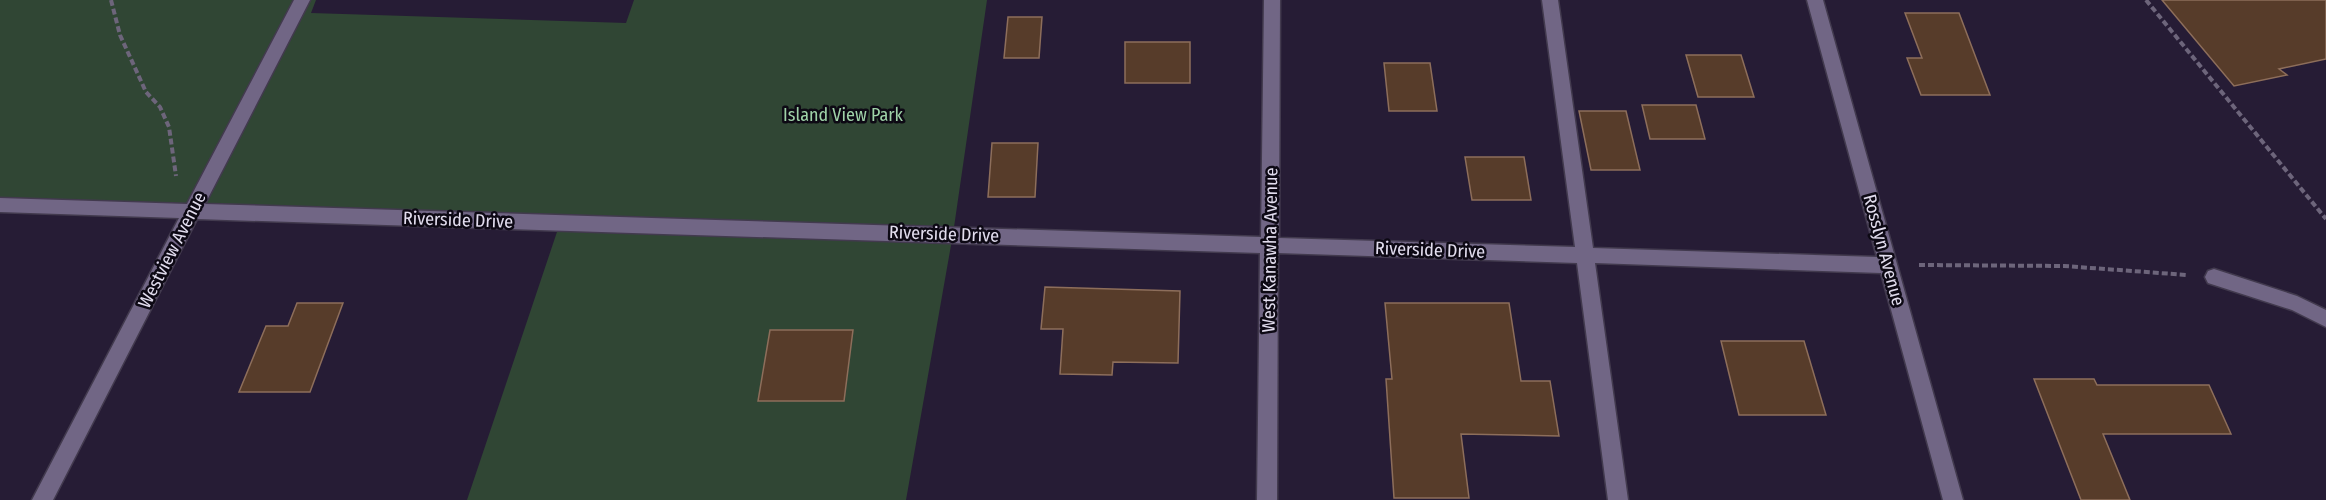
<svg xmlns="http://www.w3.org/2000/svg" width="2326" height="500" viewBox="0 0 2326 500" font-family="'Fira Sans Condensed',sans-serif">
	<rect width="100%" height="100%" fill="#261c35"/>
	<path fill="#304634" d="M0 0H316L311 13 626 23 634 0H987L953 234 906 500H467L560 223 0 205Z"/>
	<path fill="#573c2a" stroke="#8d6e5b" stroke-width="1.5" d="M2162 0H2326V59L2279 69 2287 75 2234 86Z
		M1905 13H1959L1990 95H1921L1907 58H1922Z
		M1008 17H1042L1039 58H1004Z
		M1125 42H1190V83H1125Z
		M1686 55H1741L1754 97H1698Z
		M1384 63H1430L1437 111H1389Z
		M1642 105H1696L1705 139H1650Z
		M1579 111H1626L1640 170H1591Z
		M992 143H1038L1035 197H988Z
		M1465 157H1524L1531 200H1472Z
		M1045 287 1180 291 1178 363 1113 362 1112 375 1060 374 1063 329H1041Z
		M297 303H343L310 392H239L266 326H288Z
		M1385 303H1509L1521 381H1550L1559 436 1461 434 1469 498H1394L1386 379H1392Z
		M770 330H853L844 401H758Z
		M1721 341H1804L1826 415H1739Z
		M2034 379H2094L2097 385H2209L2231 434H2103L2130 500H2081Z"/>
	<g fill="none" stroke-linecap="round" stroke-linejoin="round">
		<defs>
			<path id="minor" d="M294 0H310L205 204 1261 237 1264 0H1280L1279 238 1575 247 1542 0H1558L1593 248 1877 257 1807 0H1823L1963 500H1943L1881 273 1595 263 1628 500H1608L1577 263 1278 253 1277 500H1257L1260 253 197 219 53 500H32L179 218 0 212V198L187 204Z
				M2214 269 2297 296 2326 310V327L2292 310 2208 283 2205 277 2208 271Z"/>
		</defs>
		<use href="#minor" stroke="#423a4e" stroke-width="3"/>
		<path stroke="#6d657b" stroke-width="4" stroke-dasharray="6 3" stroke-linecap="butt" d="M111 0 120 35 146 92 160 107 169 127 176 176
			M2146 0 2326 219
			M1919 265 2064 266 2187 275"/>
		<use href="#minor" fill="#716685" fill-rule="evenodd"/>
	</g>
	<g text-anchor="middle" stroke-width="5" stroke-linejoin="round" paint-order="stroke">
		<g font-size="18" fill="#9fd2a8" stroke="#0d0914">
			<text x="843" y="121">Island View Park</text>
		</g>
		<g font-size="18" fill="#e2ddee" stroke="#0d0914">
			<text transform="translate(458 220) rotate(2)" y="6">Riverside Drive</text>
			<text transform="translate(944 234) rotate(2)" y="6">Riverside Drive</text>
			<text transform="translate(172 250) rotate(-63)" y="6">Westview Avenue</text>
			<text transform="translate(1270 250) rotate(-89)" y="6">West Kanawha Avenue</text>
			<text transform="translate(1430 250) rotate(2)" y="6">Riverside Drive</text>
			<text transform="translate(1884 250) rotate(75)" y="6">Rosslyn Avenue</text>
		</g>
	</g>
</svg>
